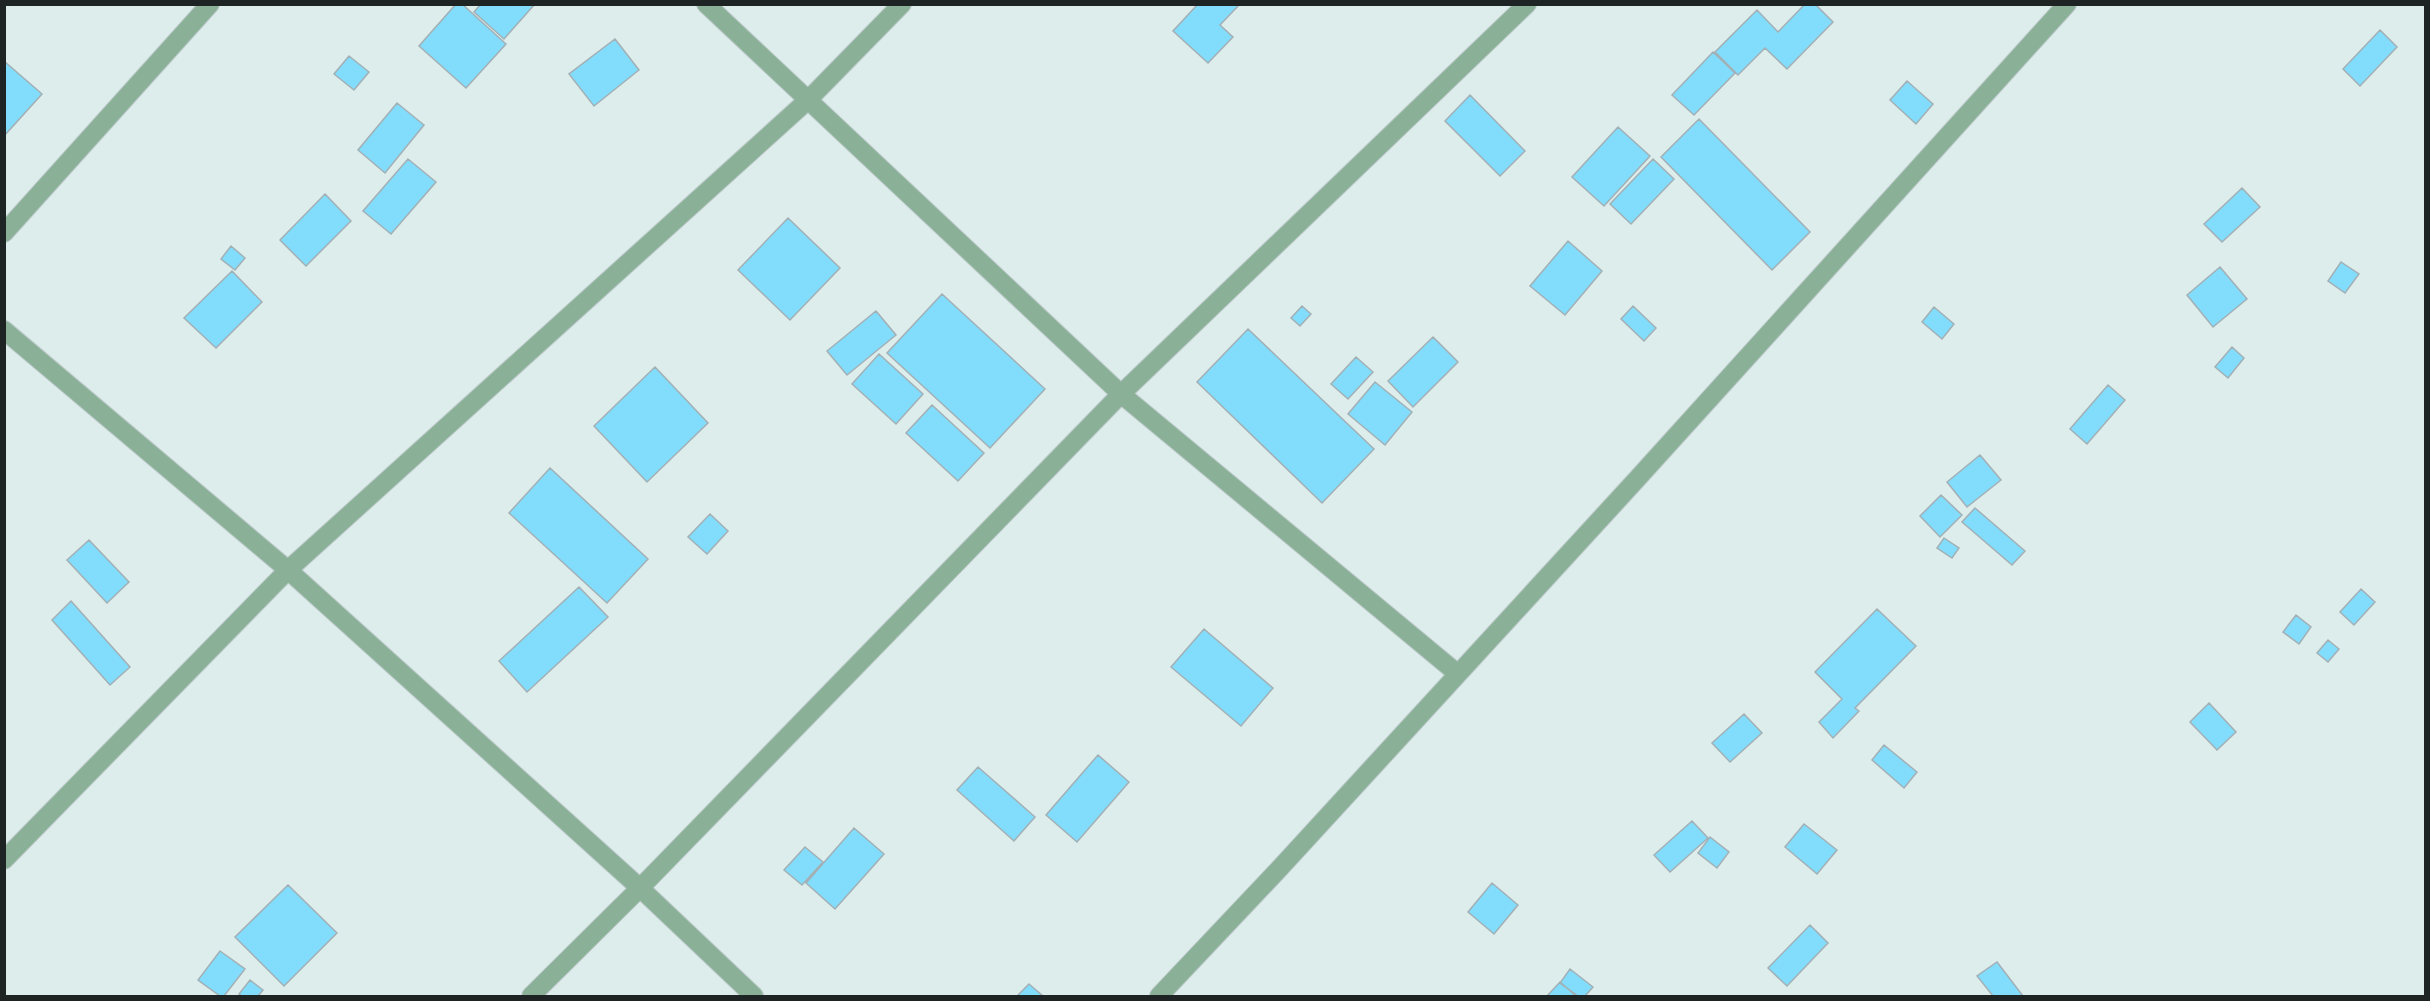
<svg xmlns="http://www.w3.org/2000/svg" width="2430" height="1001" viewBox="0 0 2430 1001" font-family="Arial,sans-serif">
	<rect width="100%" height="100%" fill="#ddedec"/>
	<path fill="#82dcfb" stroke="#a2b0b5" stroke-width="1.5" d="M456 4H462L506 44 466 88 419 46Z
		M481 4H535L504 39 474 12Z
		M1198 4H1240L1220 25 1233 37 1208 63 1173 31Z
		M1805 4H1815L1833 22 1787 69 1765 48 1738 75 1715 52 1757 10 1778 32Z
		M2380 30 2397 47 2360 86 2343 69Z
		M615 39 639 70 594 106 569 74Z
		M1713 52 1735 73 1694 115 1672 95Z
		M349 56 369 72 354 90 334 74Z
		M4 61 42 94 4 136Z
		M1907 81 1933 104 1916 124 1890 100Z
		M1470 95 1525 151 1500 176 1445 121Z
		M397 103 424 125 385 173 358 150Z
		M1699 119 1810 232 1772 270 1661 157Z
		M1618 127 1650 156 1604 206 1572 177Z
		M408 159 436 182 391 234 363 211Z
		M1653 159 1674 179 1631 224 1610 204Z
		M2242 188 2260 207 2222 242 2204 224Z
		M325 194 351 221 306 266 280 240Z
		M788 218 840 268 790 320 738 270Z
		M1568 241 1602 271 1565 315 1530 286Z
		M231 246 245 258 235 270 221 259Z
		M2341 262 2359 274 2345 293 2328 281Z
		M2220 267 2247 299 2213 327 2187 295Z
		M232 271 262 302 216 348 184 318Z
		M942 294 1045 389 990 448 887 353Z
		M1302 306 1311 314 1300 326 1291 318Z
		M1633 306 1656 328 1644 341 1621 319Z
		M1934 307 1954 324 1942 339 1922 322Z
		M876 311 896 335 847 375 827 351Z
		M1248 329 1374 449 1322 503 1197 382Z
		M1433 337 1458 362 1413 407 1388 381Z
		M2232 347 2244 358 2228 378 2215 367Z
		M879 354 923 394 896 424 852 384Z
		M1356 357 1373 372 1348 399 1331 384Z
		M655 367 708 423 647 482 594 426Z
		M1375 382 1412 412 1385 445 1348 414Z
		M2108 385 2125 400 2087 444 2070 429Z
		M932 405 984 453 958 481 906 433Z
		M1980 455 2001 480 1967 507 1947 482Z
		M550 468 648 559 607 603 509 513Z
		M1941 495 1962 515 1940 537 1920 516Z
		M1975 508 2025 551 2012 565 1962 522Z
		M710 514 728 531 707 554 688 537Z
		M1944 538 1959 548 1952 558 1937 548Z
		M89 540 129 582 107 603 67 560Z
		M579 587 608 617 527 692 499 661Z
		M2361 589 2375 602 2354 625 2340 612Z
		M71 601 130 667 110 685 52 620Z
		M1877 609 1916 646 1855 708 1859 711 1833 738 1819 722 1842 699 1815 672Z
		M2296 615 2311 627 2299 644 2283 632Z
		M1204 629 1273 688 1241 726 1171 667Z
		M2328 640 2339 649 2328 662 2317 653Z
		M2209 703 2236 732 2217 750 2190 722Z
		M1744 714 1762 733 1730 762 1712 743Z
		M1884 745 1917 772 1904 788 1872 760Z
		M1098 755 1129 782 1077 842 1046 815Z
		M978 767 1035 817 1014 841 957 790Z
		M1692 821 1708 838 1670 872 1654 855Z
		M1804 824 1837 850 1817 874 1785 847Z
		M854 828 884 854 835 909 806 883Z
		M1710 837 1729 852 1717 868 1698 853Z
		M805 847 823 862 802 885 784 870Z
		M1492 883 1518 905 1494 934 1468 912Z
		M288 885 337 933 284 986 235 937Z
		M1810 925 1828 943 1787 986 1768 968Z
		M220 951 245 969 224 996H220L198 980Z
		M1997 962 2023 996H1993L1977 976Z
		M1570 969 1593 987 1585 996H1578L1560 983Z
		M250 980 263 990 258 996H242L239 994Z
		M1560 982 1576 996H1547Z
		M1029 984 1043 996H1017Z"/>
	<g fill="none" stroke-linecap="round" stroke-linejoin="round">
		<defs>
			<path id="street" d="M706 4 1121 394 1458 674
				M4 233 210 4
				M4 330 288 570 640 888 754 996
				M4 860 288 570 808 100 902 4
				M531 996 640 888 1121 394 1527 4
				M1159 996 1280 868 1637 479 2067 4"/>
		</defs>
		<use href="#street" stroke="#bbc9c8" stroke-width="20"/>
		<use href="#street" stroke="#8ab098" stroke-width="18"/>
	</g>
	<rect width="2430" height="1001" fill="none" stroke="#1e2423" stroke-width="12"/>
</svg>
